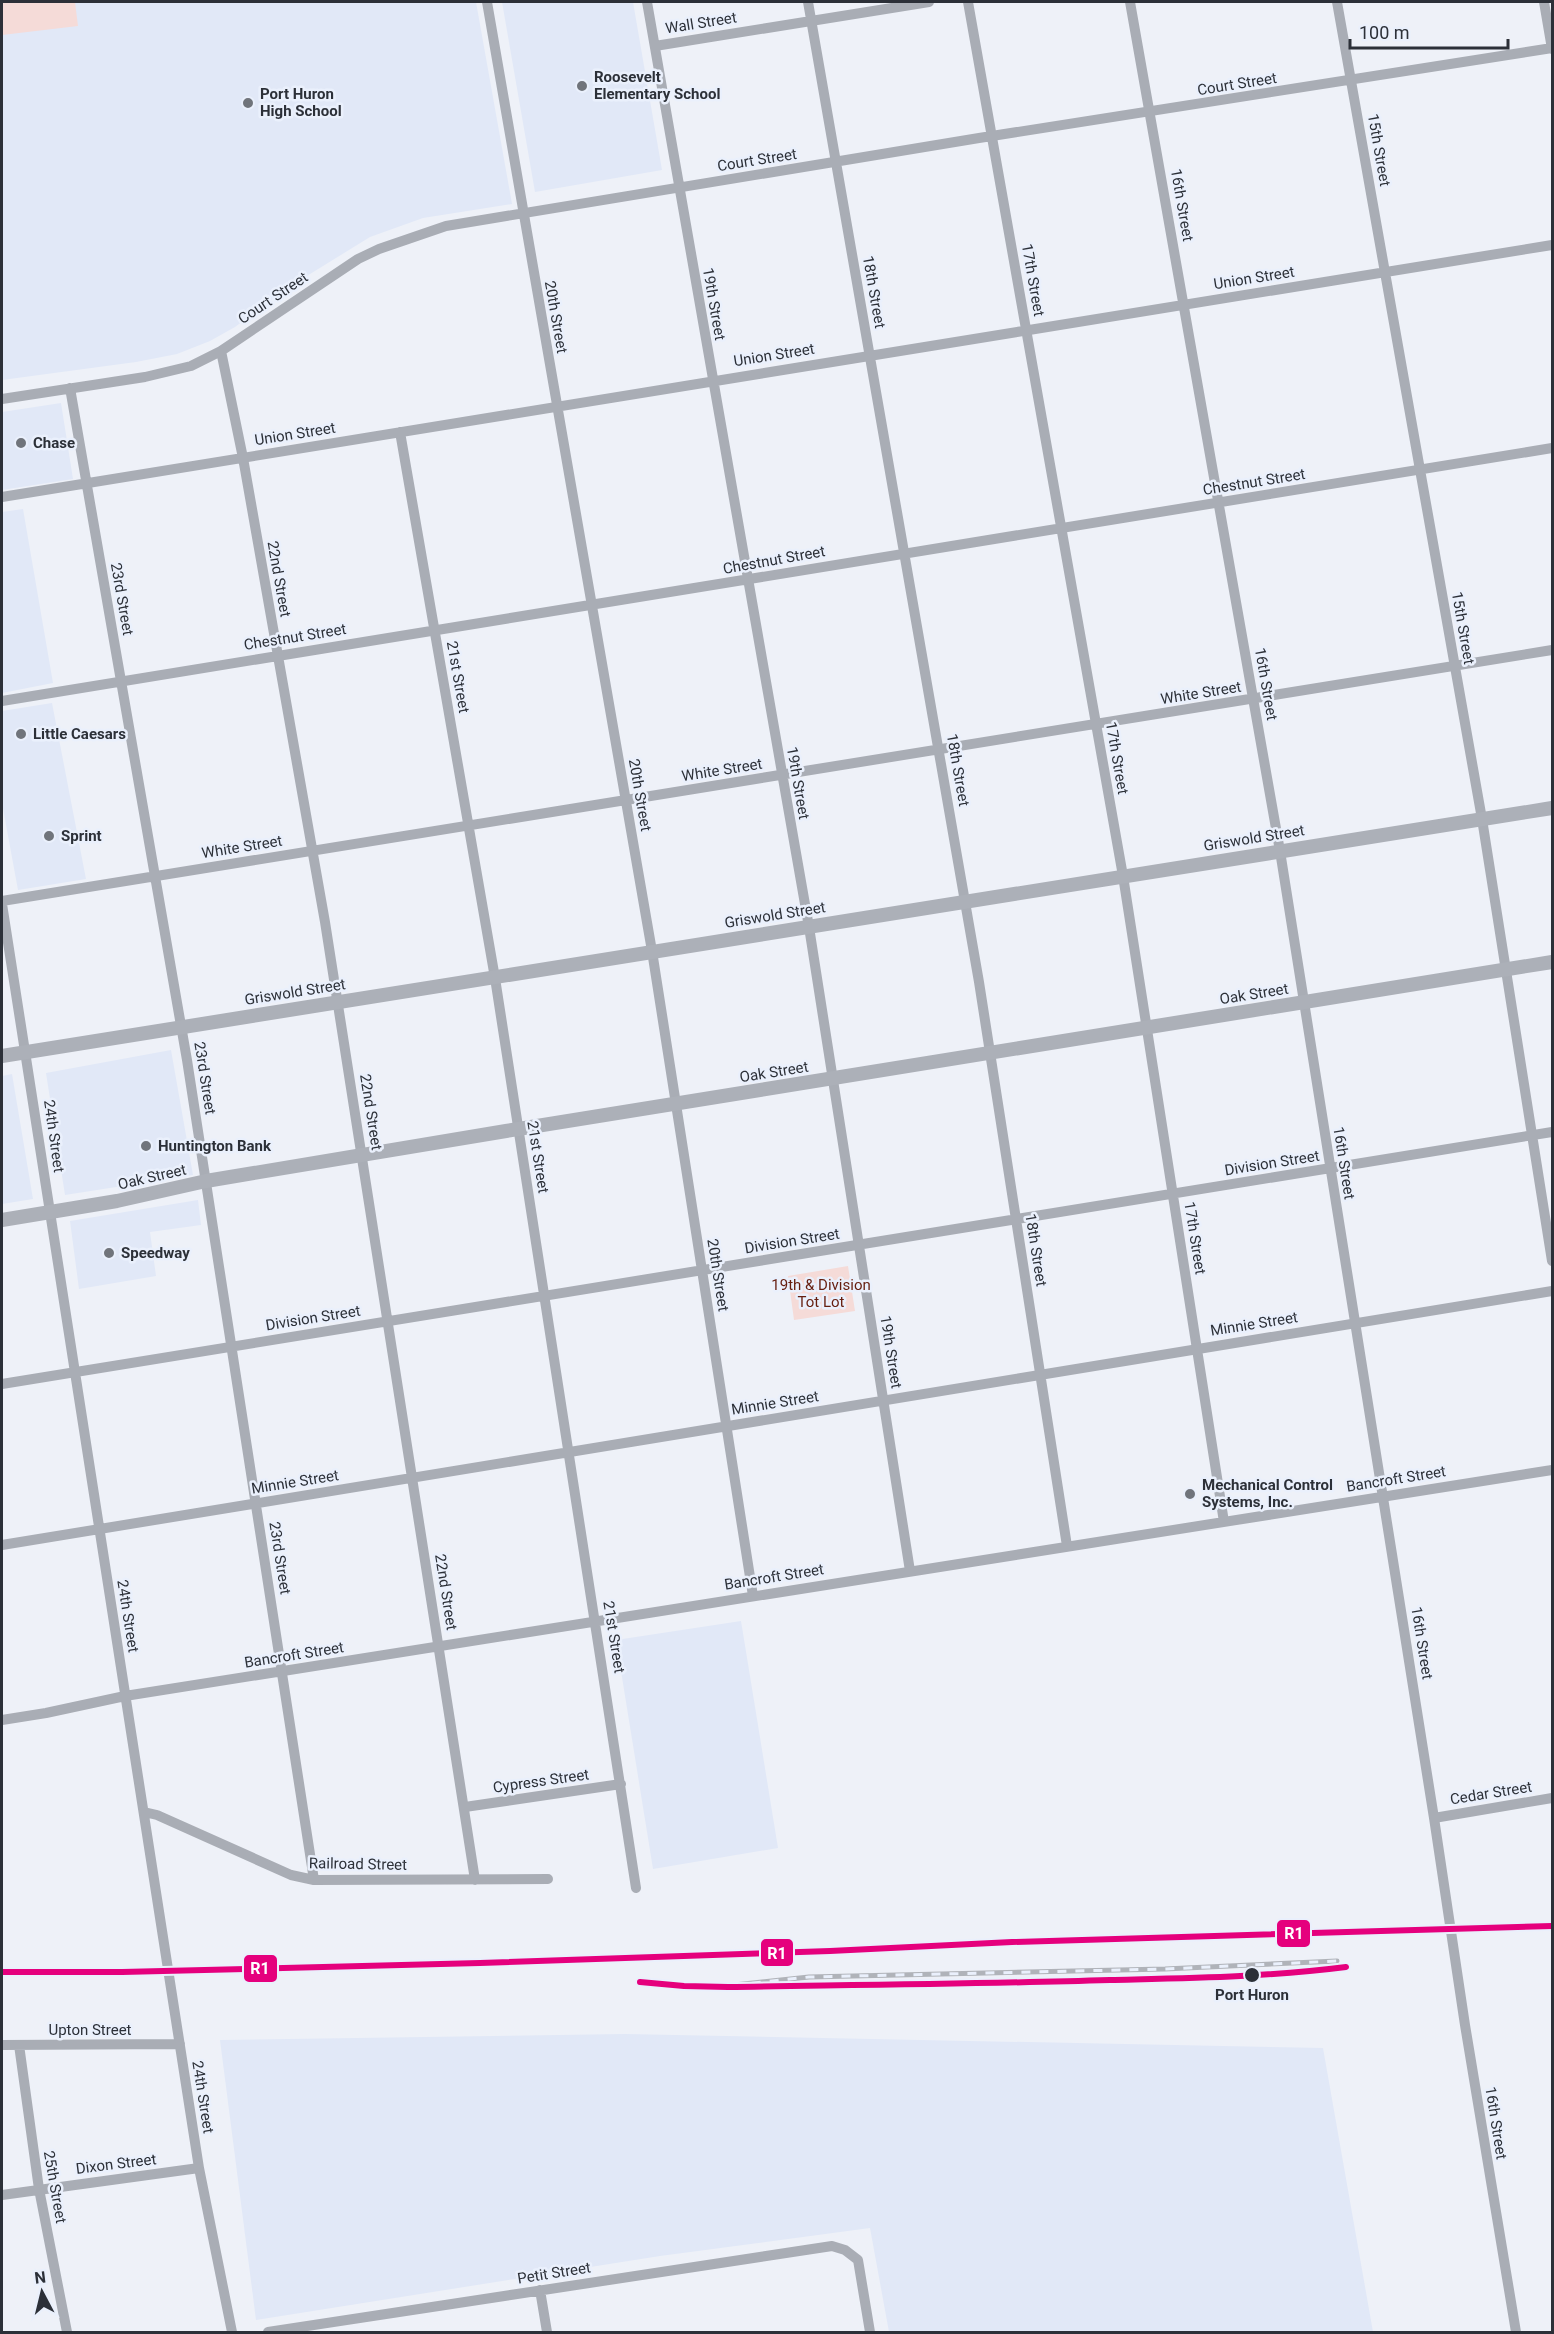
<svg xmlns="http://www.w3.org/2000/svg" width="1554" height="2334" viewBox="0 0 1554 2334" font-family="Roboto,sans-serif">
	<rect width="100%" height="100%" fill="#eef1f8"/>
	<path fill="#e1e8f7" d="M2 2H476L512 204 423 218 370 237 289 287 235 327 210 341 177 354 136 362 2 380Z
		M502 2H633L662 170 535 192Z
		M61 403 73 479 2 490V412Z
		M23 509 53 683 2 693V512Z
		M52 703 86 879 18 890 2 803V711Z
		M171 1050 193 1175 65 1195 46 1073Z
		M12 1074 33 1199 2 1204V1076Z
		M198 1200 201 1225 150 1232 156 1276 79 1289 70 1221Z
		M741 1621 778 1848 653 1869 616 1640Z
		M625 2034 1323 2048 1373 2332H889L870 2228 660 2256 256 2320 220 2040Z"/>
	<path fill="#f5dbd8" d="M2 2H75L78 26 2 35Z
		M848 1266 855 1311 794 1320 788 1276Z"/>
	<g fill="none" stroke-linecap="round" stroke-linejoin="round">
		<path stroke="#a9adb5" stroke-width="10" d="M487 2 652 951 753 1596
			M647 2 809 927 910 1571
			M808 2 979 982 1067 1546
			M968 2 1123 876 1224 1522
			M1130 2 1280 851 1434 1818 1465 2025 1516 2332
			M1337 2 1482 819 1552 1261
			M1544 2 1552 49
			M655 46 929 2
			M221 351 243 458 325 922 475 1880
			M70 388 187 1060 314 1880
			M2 399 145 377 191 366 221 351 358 259 379 249 446 226 979 138 1552 48
			M400 432 495 978 636 1888
			M2 497 1552 245
			M2 701 1552 448
			M2 901 1552 650
			M2 904 199 2168 232 2332
			M2 1384 1552 1132
			M2 1545 1552 1291
			M2 1720 46 1713 125 1696 1552 1470
			M465 1807 621 1784
			M144 1812 157 1815 291 1875 314 1880 548 1879
			M1434 1818 1552 1798
			M2 2045 180 2044
			M19 2045 39 2189 67 2332
			M2 2195 199 2168
			M540 2290 547 2332
			M268 2332 832 2246 845 2250 858 2260 870 2332"/>
		<path stroke="#acb0b8" stroke-width="14" d="M2 1056 1552 808
			M2 1220 117 1201 206 1181 506 1131 1552 962"/>
		<defs>
			<path id="rail" d="M2 1972H122L480 1963 830 1951 1012 1942 1552 1926
				M716 1987 809 1977 1165 1969 1337 1961"/>
		</defs>
		<use href="#rail" stroke="#b0b3b9" stroke-width="5"/>
		<use href="#rail" stroke="#eaf0fc" stroke-width="3" stroke-dasharray="9" stroke-linecap="butt"/>
		<defs>
			<path id="rail-1" d="M2 1972H122L480 1963 830 1951 1012 1942 1552 1926
				M640 1982 684 1986 728 1987C855 1985 983 1984 1110 1980 1188 1978 1268 1977 1346 1967"/>
		</defs>
		<use href="#rail-1" stroke="#eaf0fc" stroke-width="10"/>
		<use href="#rail-1" stroke="#e5007d" stroke-width="6"/>
	</g>
	<g fill="#70747b" stroke="#eaf0fc" stroke-width="2">
		<circle cx="582" cy="86" r="6"/>
		<circle cx="248" cy="103" r="6"/>
		<circle cx="21" cy="443" r="6"/>
		<circle cx="21" cy="734" r="6"/>
		<circle cx="49" cy="836" r="6"/>
		<circle cx="146" cy="1146" r="6"/>
		<circle cx="109" cy="1253" r="6"/>
		<circle cx="1190" cy="1494" r="6"/>
	</g>
	<circle fill="#2c3038" stroke="#eaf0fc" stroke-width="2" cx="1252" cy="1975" r="8"/>
	<g text-anchor="middle" stroke-width="5" stroke-linejoin="round" paint-order="stroke">
		<g font-size="15" fill="#2c3038" stroke="#eaf0fc">
			<text transform="translate(701 23) rotate(-9)" y="5">Wall Street</text>
			<text transform="translate(1237 84) rotate(-9)" y="5">Court Street</text>
			<text transform="translate(1379 150) rotate(80)" y="5">15th Street</text>
			<text transform="translate(757 160) rotate(-9)" y="5">Court Street</text>
			<text transform="translate(1182 205) rotate(80)" y="5">16th Street</text>
			<text transform="translate(1254 278) rotate(-9)" y="5">Union Street</text>
			<text transform="translate(1033 280) rotate(80)" y="5">17th Street</text>
			<text transform="translate(874 292) rotate(80)" y="5">18th Street</text>
			<text transform="translate(273 298) rotate(-34)" y="5">Court Street</text>
			<text transform="translate(714 304) rotate(80)" y="5">19th Street</text>
			<text transform="translate(556 317) rotate(80)" y="5">20th Street</text>
			<text transform="translate(774 355) rotate(-9)" y="5">Union Street</text>
			<text transform="translate(295 434) rotate(-9)" y="5">Union Street</text>
			<text transform="translate(1254 482) rotate(-9)" y="5">Chestnut Street</text>
			<text transform="translate(774 560) rotate(-10)" y="5">Chestnut Street</text>
			<text transform="translate(279 579) rotate(80)" y="5">22nd Street</text>
			<text transform="translate(122 599) rotate(80)" y="5">23rd Street</text>
			<text transform="translate(1463 628) rotate(80)" y="5">15th Street</text>
			<text transform="translate(295 637) rotate(-9)" y="5">Chestnut Street</text>
			<text transform="translate(458 677) rotate(80)" y="5">21st Street</text>
			<text transform="translate(1266 684) rotate(80)" y="5">16th Street</text>
			<text transform="translate(1201 693) rotate(-9)" y="5">White Street</text>
			<text transform="translate(1117 758) rotate(80)" y="5">17th Street</text>
			<text transform="translate(722 770) rotate(-9)" y="5">White Street</text>
			<text transform="translate(958 770) rotate(80)" y="5">18th Street</text>
			<text transform="translate(798 783) rotate(80)" y="5">19th Street</text>
			<text transform="translate(640 795) rotate(80)" y="5">20th Street</text>
			<text transform="translate(1254 838) rotate(-9)" y="5">Griswold Street</text>
			<text transform="translate(242 847) rotate(-9)" y="5">White Street</text>
			<text transform="translate(775 915) rotate(-9)" y="5">Griswold Street</text>
			<text transform="translate(295 992) rotate(-9)" y="5">Griswold Street</text>
			<text transform="translate(1254 994) rotate(-9)" y="5">Oak Street</text>
			<text transform="translate(774 1072) rotate(-9)" y="5">Oak Street</text>
			<text transform="translate(205 1078) rotate(81)" y="5">23rd Street</text>
			<text transform="translate(371 1112) rotate(81)" y="5">22nd Street</text>
			<text transform="translate(54 1136) rotate(82)" y="5">24th Street</text>
			<text transform="translate(538 1157) rotate(81)" y="5">21st Street</text>
			<text transform="translate(1272 1163) rotate(-9)" y="5">Division Street</text>
			<text transform="translate(1344 1163) rotate(81)" y="5">16th Street</text>
			<text transform="translate(152 1177) rotate(-13)" y="5">Oak Street</text>
			<text transform="translate(1195 1238) rotate(81)" y="5">17th Street</text>
			<text transform="translate(792 1241) rotate(-9)" y="5">Division Street</text>
			<text transform="translate(1036 1250) rotate(81)" y="5">18th Street</text>
			<text transform="translate(718 1275) rotate(81)" y="5">20th Street</text>
			<text transform="translate(313 1318) rotate(-9)" y="5">Division Street</text>
			<text transform="translate(1254 1324) rotate(-9)" y="5">Minnie Street</text>
			<text transform="translate(891 1352) rotate(81)" y="5">19th Street</text>
			<text transform="translate(775 1403) rotate(-9)" y="5">Minnie Street</text>
			<text transform="translate(1396 1479) rotate(-9)" y="5">Bancroft Street</text>
			<text transform="translate(295 1482) rotate(-9)" y="5">Minnie Street</text>
			<text transform="translate(280 1558) rotate(81)" y="5">23rd Street</text>
			<text transform="translate(774 1577) rotate(-9)" y="5">Bancroft Street</text>
			<text transform="translate(446 1592) rotate(81)" y="5">22nd Street</text>
			<text transform="translate(128 1616) rotate(81)" y="5">24th Street</text>
			<text transform="translate(614 1637) rotate(81)" y="5">21st Street</text>
			<text transform="translate(1422 1643) rotate(81)" y="5">16th Street</text>
			<text transform="translate(294 1655) rotate(-9)" y="5">Bancroft Street</text>
			<text transform="translate(541 1781) rotate(-8)" y="5">Cypress Street</text>
			<text transform="translate(1491 1793) rotate(-9)" y="5">Cedar Street</text>
			<text transform="translate(358 1864) rotate(1)" y="5">Railroad Street</text>
			<text x="90" y="2035">Upton Street</text>
			<text transform="translate(203 2097) rotate(81)" y="5">24th Street</text>
			<text transform="translate(1496 2123) rotate(81)" y="5">16th Street</text>
			<text transform="translate(116 2164) rotate(-7)" y="5">Dixon Street</text>
			<text transform="translate(55 2187) rotate(80)" y="5">25th Street</text>
			<text transform="translate(554 2273) rotate(-9)" y="5">Petit Street</text>
		</g>
		<g font-size="15" font-weight="bold" fill="#2c3038" stroke="#eaf0fc" text-anchor="start">
			<text x="594" y="82">Roosevelt<tspan x="594" dy="17">Elementary School</tspan></text>
			<text x="260" y="99">Port Huron<tspan x="260" dy="17">High School</tspan></text>
			<text x="33" y="448">Chase</text>
			<text x="33" y="739">Little Caesars</text>
			<text x="61" y="841">Sprint</text>
			<text x="158" y="1151">Huntington Bank</text>
			<text x="121" y="1258">Speedway</text>
			<text x="1202" y="1490">Mechanical Control<tspan x="1202" dy="17">Systems, Inc.</tspan></text>
		</g>
		<g font-size="15" fill="#661e0f" stroke="#eaf0fc">
			<text x="821" y="1290">19th &amp; Division<tspan x="821" dy="17">Tot Lot</tspan></text>
		</g>
		<g font-size="15" font-weight="bold" fill="#2c3038" stroke="#eaf0fc">
			<text x="1252" y="2000">Port Huron</text>
		</g>
	</g>
	<g stroke="#eaf0fc" stroke-width="2">
		<rect x="1276" y="1919" width="35" height="29" rx="6" fill="#e5007d"/>
		<rect x="760" y="1938" width="34" height="29" rx="6" fill="#e5007d"/>
		<rect x="243" y="1954" width="35" height="29" rx="6" fill="#e5007d"/>
	</g>
	<g font-size="16" text-anchor="middle" font-weight="bold" fill="#fff">
		<text x="1294" y="1939">R1</text>
		<text x="777" y="1959">R1</text>
		<text x="260" y="1974">R1</text>
	</g>
	<rect width="1554" height="2334" fill="none" stroke="#2c3038" stroke-width="6"/>
	<g transform="translate(42 2292) rotate(353)" stroke="#eaf0fc" stroke-width="4.5" paint-order="stroke">
	<path d="M0-4.5L10 22L0 15L-10 22Z" fill="#2c3038"/>
	<text y="-9" font-size="16" font-weight="bold" text-anchor="middle" fill="#2c3038">N</text>
	</g>
	<path d="M1350 39v9h158v-9" fill="none" stroke="#2c3038" stroke-width="3"/>
	<text x="1359" y="39" font-size="18" fill="#2c3038" stroke="#eaf0fc" stroke-width="4.5" paint-order="stroke">100 m</text>
</svg>
